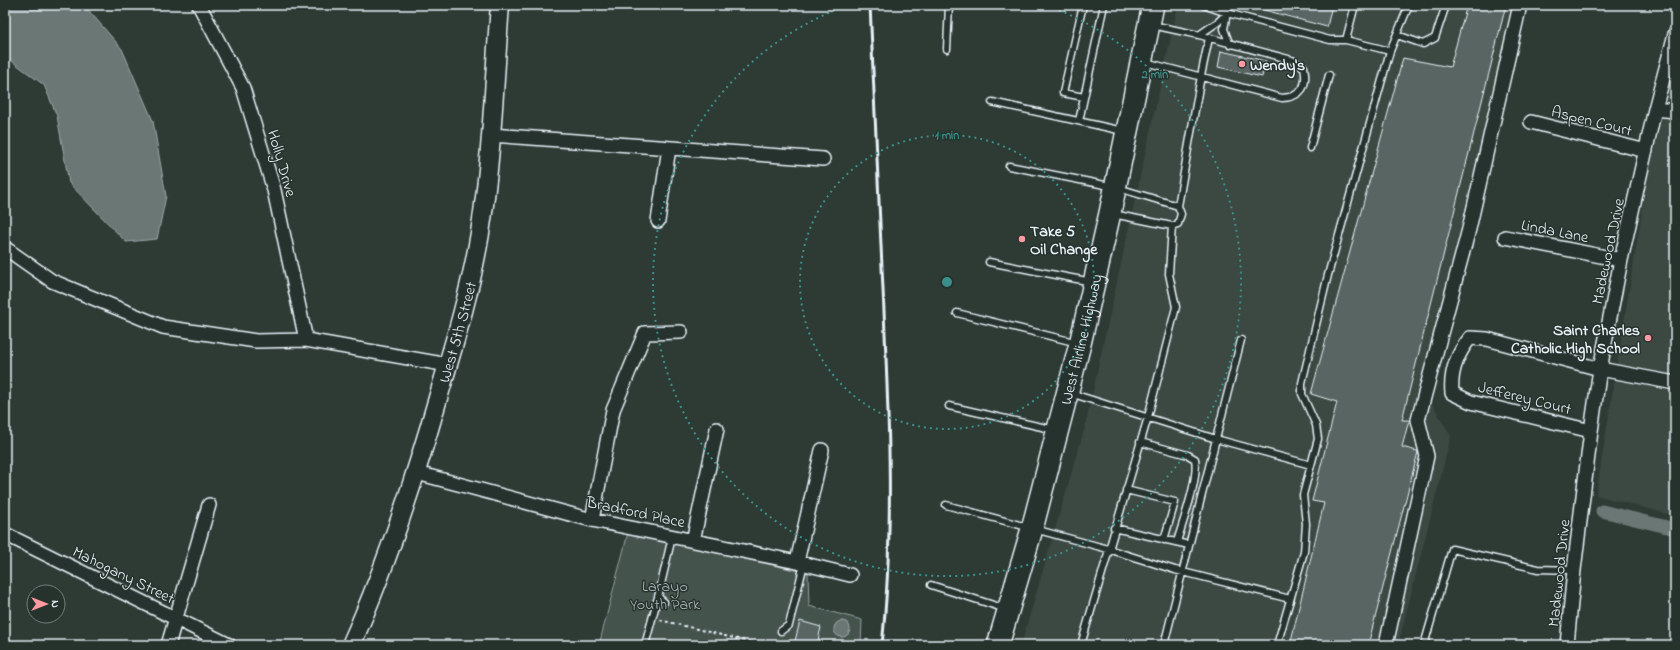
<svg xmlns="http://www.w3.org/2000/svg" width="1680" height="650" viewBox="0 0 1680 650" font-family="'Indie Flower',sans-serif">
	<rect width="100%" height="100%" fill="#2e3b35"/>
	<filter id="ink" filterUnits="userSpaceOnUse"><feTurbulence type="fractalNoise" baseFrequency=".025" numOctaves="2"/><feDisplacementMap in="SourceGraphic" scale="8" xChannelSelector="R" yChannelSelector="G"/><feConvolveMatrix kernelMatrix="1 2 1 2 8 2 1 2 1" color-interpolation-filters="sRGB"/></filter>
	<g filter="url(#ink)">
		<path fill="#3b4843" d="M1178 5H1527L1431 402 1451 436 1398 645H1021L1085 427Z
			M1672 78H1675V516L1596 495 1647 180Z"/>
		<path fill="#45524e" stroke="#96a2a3" d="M628 533 808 573 809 606 862 620 861 645H599Z"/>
		<path fill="#6b7775" stroke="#9da8a9" d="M5 5H84L122 49 153 121 166 196 157 239 126 242 69 183 57 116 44 85 5 56Z
			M834 629a8 8 0 1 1 16 0a8 8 0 1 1-16 0Z"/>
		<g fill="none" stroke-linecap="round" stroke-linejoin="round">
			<path stroke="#6b7775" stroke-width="13" d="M1602 511 1675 529"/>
		</g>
		<path fill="#596563" stroke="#e8f1f8" d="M1258 5H1332L1327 27 1257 8Z
			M1467 5H1506L1402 420H1409L1402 447 1417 451 1418 452 1368 645H1290L1324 503 1312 501 1337 402 1311 394 1403 58 1450 67Z
			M1221 51 1266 61 1262 77 1218 67Z
			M800 621 821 627 817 645H794Z"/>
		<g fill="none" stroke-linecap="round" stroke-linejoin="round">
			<defs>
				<path id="service" d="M1083 5 1063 93 1084 97
					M1203 5 1227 13
					M1228 5 1227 13 1330 40H1346L1390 51
					M1227 13 1224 29 1230 45
					M1199 35 1218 22 1227 13
					M1397 35 1423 44 1435 38 1446 5
					M1346 40 1355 5
					M947 49 949 5
					M1145 62 1282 98C1302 97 1308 86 1304 67L1292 60 1199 35 1152 25
					M992 102 1123 131
					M1079 121 1104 5
					M1310 148 1329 75
					M1009 166 1115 187 1178 206 1181 214 1178 224 1172 226 1113 214
					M1178 206 1201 76 1209 38
					M989 262 1092 282
					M957 313 1078 343
					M1070 393 1216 439 1311 465
					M949 406 1055 430
					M1140 442 1188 455 1195 459C1199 479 1183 521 1177 542
					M1126 490 1175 502 1164 540
					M946 505 1108 549 1175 570 1290 599
					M1114 528 1189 545
					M931 585 1006 609
					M664 602 658 597 672 537
					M781 631 789 625 804 564
					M645 645 658 597
					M1081 645 1148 417 1176 307 1169 274 1172 226
					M1164 645 1241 340
					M1277 645 1304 552 1306 524 1303 495 1318 439 1316 425 1302 394V383L1328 275 1390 51 1409 5
					M1424 645 1452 549 1538 569 1574 570"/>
				<path id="minor" d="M199 5 243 88 274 190 306 340
					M1655 109 1675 111
					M1531 122 1646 151
					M491 135 823 159
					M658 221 669 148
					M1505 237 1621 260
					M5 248 52 281 163 327 256 341 306 340 448 365
					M1591 431 1471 402 1452 393C1450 372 1457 354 1470 338L1487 339 1600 369 1675 383
					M417 473 592 520 797 562 850 575
					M592 520 613 410 645 333 681 332
					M5 534 229 645
					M693 541 717 429
					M797 562 822 450
					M168 645 209 505
					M1386 645 1427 456 1418 420 1469 229 1520 5
					M1567 645 1574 570 1591 431 1600 369 1621 260 1655 109 1675 34"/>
				<g id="secondary">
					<path id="s1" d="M351 645C387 565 414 482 438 398 454 344 471 289 480 233 492 158 494 81 500 5"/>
				</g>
				<g id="trunk">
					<path id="s2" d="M998 645 1032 529 1080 344 1110 213 1153 5"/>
				</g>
			</defs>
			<use href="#service" stroke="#e8f1f8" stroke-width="9"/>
			<use href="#minor" stroke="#e8f1f8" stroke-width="16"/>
			<use href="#secondary" stroke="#e8f1f8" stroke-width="21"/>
			<use href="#trunk" stroke="#e8f1f8" stroke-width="24"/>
			<path stroke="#e8f1f8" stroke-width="2" stroke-dasharray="3 3" stroke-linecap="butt" d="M660 620 762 645"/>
			<use href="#service" stroke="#26332d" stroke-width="6"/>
			<use href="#minor" stroke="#26332d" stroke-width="13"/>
			<use href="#secondary" stroke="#26332d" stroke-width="18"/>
			<use href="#trunk" stroke="#26332d" stroke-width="21"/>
			<path stroke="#e8f1f8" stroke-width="3" d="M870 5C874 107 879 209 884 311 889 422 894 534 882 645"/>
		</g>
	</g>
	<g fill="none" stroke="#3a8f8a" stroke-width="2" stroke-dasharray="2 4">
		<circle cx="947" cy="282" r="147"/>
		<path d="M1048 6A294 294 0 1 1 846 6"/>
	</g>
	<g fill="#ff9aa2" stroke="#26332d" stroke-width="1.5">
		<circle cx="1242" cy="64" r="4"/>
		<circle cx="1022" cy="239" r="4"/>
		<circle cx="1648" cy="338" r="4"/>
	</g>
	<g text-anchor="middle" stroke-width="3" stroke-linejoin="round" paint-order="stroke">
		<g font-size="16" font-weight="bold" fill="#e8f1f8" stroke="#26332d" text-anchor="start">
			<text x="1250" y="70">Wendy's</text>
			<text x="1030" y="236">Take 5<tspan x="1030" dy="18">Oil Change</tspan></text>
			<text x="1640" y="335" text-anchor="end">Saint Charles<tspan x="1640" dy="18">Catholic High School</tspan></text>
		</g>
		<g font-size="16" fill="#e8f1f8" stroke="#26332d">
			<text transform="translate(1592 120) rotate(14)" y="6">Aspen Court</text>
			<text transform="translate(283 163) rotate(74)" y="6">Holly Drive</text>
			<text transform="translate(1555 230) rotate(11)" y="6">Linda Lane</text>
			<text transform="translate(1607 251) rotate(-78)" y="6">Madewood Drive</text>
			<text dy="6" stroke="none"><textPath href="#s1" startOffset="331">West 5th Street</textPath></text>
			<text dy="6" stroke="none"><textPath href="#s2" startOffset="317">West Airline Highway</textPath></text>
			<text transform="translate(1525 397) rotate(14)" y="6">Jefferey Court</text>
			<text transform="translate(636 511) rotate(12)" y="6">Bradford Place</text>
			<text transform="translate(1558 573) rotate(-84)" y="6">Madewood Drive</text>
			<text transform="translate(124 574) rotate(26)" y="6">Mahogany Street</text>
		</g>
		<g font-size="16" fill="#afb9bc" stroke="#26332d">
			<text x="665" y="591">Larayo<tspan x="665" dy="18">Youth Park</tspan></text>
		</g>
	</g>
	<circle cx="947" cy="282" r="6" fill="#3a8f8a" stroke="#26332d" stroke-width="2"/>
	<g font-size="12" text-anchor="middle" font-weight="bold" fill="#3a8f8a" stroke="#26332d" stroke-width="3" stroke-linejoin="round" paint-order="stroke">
		<text x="1155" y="78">2 min</text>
		<text x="947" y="139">1 min</text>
	</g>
	<rect width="1680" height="650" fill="none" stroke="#26332d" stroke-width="20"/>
	<rect x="10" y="10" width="1660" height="630" fill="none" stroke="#e8f1f8" stroke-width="1.5" filter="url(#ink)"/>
	<g transform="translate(46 604) rotate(90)"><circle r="19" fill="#26332d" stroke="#747f7e"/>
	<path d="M0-3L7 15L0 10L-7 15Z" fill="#ff9aa2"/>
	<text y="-6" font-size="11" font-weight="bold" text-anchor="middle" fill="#e8f1f8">N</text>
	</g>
</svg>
